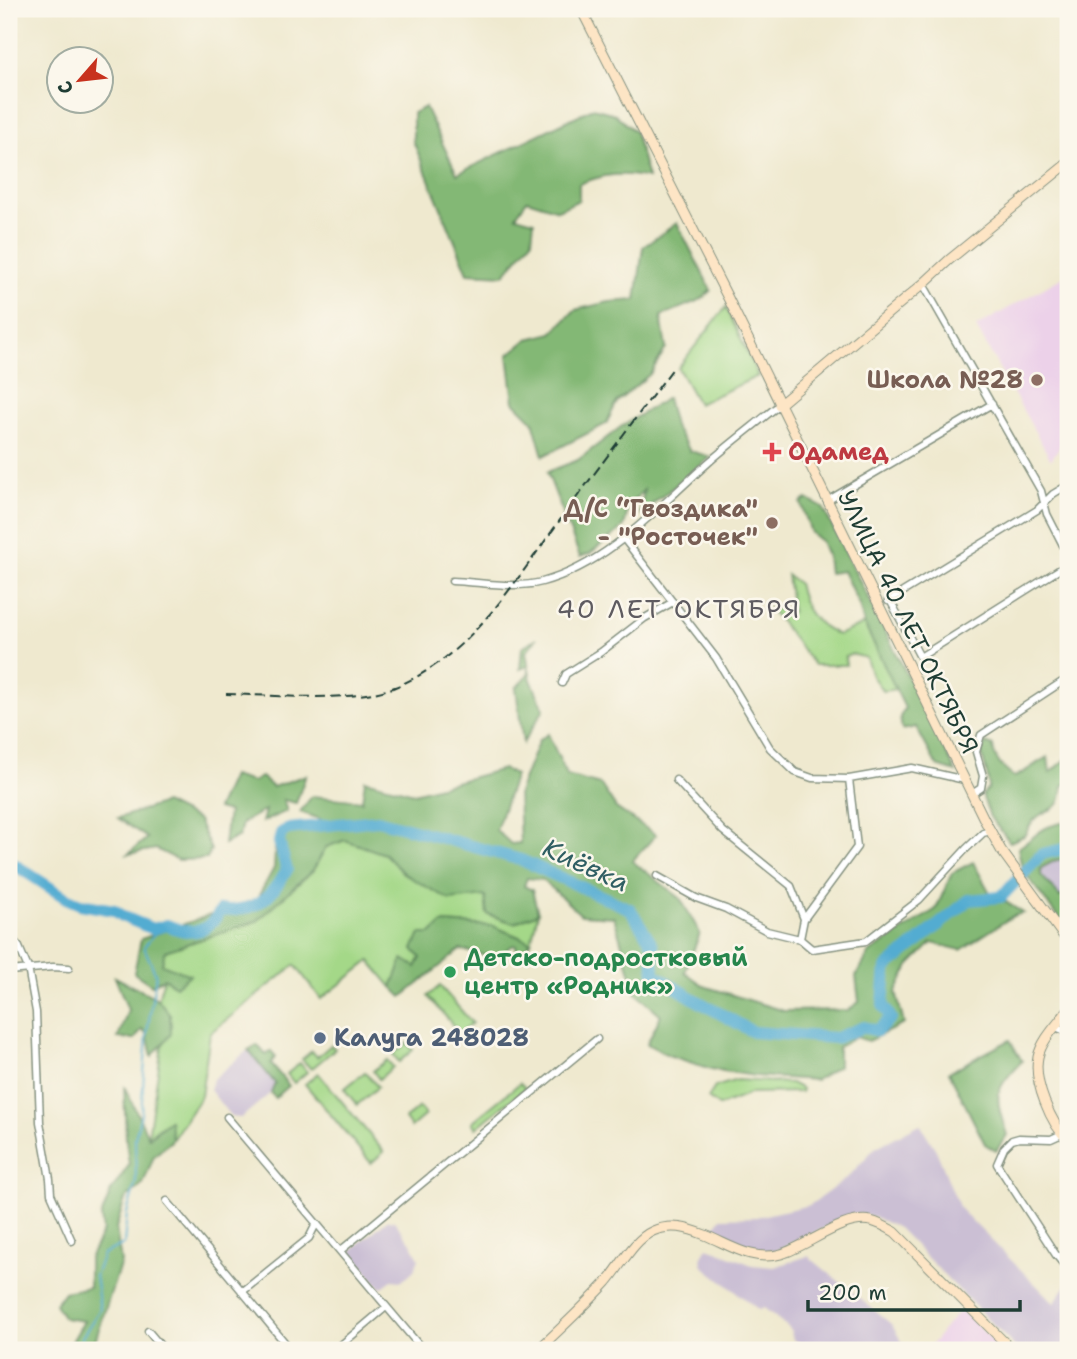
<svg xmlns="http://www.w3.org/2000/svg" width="1077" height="1359" viewBox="0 0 1077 1359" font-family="'Shantell Sans',sans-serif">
	<rect width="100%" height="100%" fill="#fbf7ec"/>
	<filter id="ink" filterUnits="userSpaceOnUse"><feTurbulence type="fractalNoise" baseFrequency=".0143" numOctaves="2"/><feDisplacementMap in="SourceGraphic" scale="14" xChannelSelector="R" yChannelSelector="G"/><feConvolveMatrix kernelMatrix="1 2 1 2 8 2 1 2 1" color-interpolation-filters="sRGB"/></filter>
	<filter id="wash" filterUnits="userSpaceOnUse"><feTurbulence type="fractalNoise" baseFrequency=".00686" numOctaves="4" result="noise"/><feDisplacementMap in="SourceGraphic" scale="28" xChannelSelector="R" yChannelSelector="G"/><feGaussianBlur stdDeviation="1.57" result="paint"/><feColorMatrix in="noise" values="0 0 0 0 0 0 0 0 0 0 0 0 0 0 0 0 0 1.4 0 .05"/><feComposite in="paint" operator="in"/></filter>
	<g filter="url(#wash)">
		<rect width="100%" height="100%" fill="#efe9cf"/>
		<path fill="#ecd1e9" d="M1068 274V433L1051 460 976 327Z
			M963 1312 1003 1350H927L957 1313Z"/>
		<path fill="#cbbfd4" d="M1068 859V893L1060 897 1041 875V868L1056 860Z
			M248 1050 260 1065 268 1059 285 1081 241 1118 231 1117 210 1090 213 1079Z
			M920 1124 936 1150 960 1209 1054 1303 1068 1283V1350H1018L898 1228 874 1217 855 1214 776 1250 757 1251 712 1231 721 1218 756 1217 810 1205 847 1178 875 1148Z
			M387 1220 394 1221 411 1243 419 1258 414 1270 402 1281 392 1280 381 1288 350 1252Z
			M707 1247 752 1265 774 1267 808 1256 891 1324 907 1350H810L793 1339 790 1329 764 1308 759 1310 703 1266 701 1258Z"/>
		<path fill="#a4d888" stroke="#628a5e" stroke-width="2" d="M726 307 758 376 698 404 678 368Z
			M787 575 798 583C803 609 814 624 838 635L864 624 897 689 883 691 872 676 866 658 852 654 845 657 846 665H814L769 607 792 612Z
			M346 840 385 854 404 874 486 896 487 914 514 923 538 913 531 942 493 926 443 923 431 934 416 967 403 960 392 987 370 961 321 999 295 965 210 1033 201 1096 172 1140 169 1120 148 1136 162 1046C176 1027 172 1017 158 999L164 978 189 975 161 964 165 951 257 921 313 870 326 847Z
			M440 986 472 1023 460 1033 428 996Z
			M407 1043 413 1050 399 1062 393 1054Z
			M331 1045 335 1049 311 1069 302 1059 312 1051 317 1057Z
			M387 1060 393 1067 379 1079 373 1071Z
			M300 1063 307 1072 294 1083 287 1074Z
			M365 1072 378 1087 357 1105 344 1089Z
			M318 1073 384 1152 371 1163 305 1084Z
			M737 1080 791 1083 802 1089 801 1092 752 1093 719 1106 708 1098 715 1087Z
			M520 1083 525 1088 476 1128 472 1122Z
			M419 1107 425 1115 411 1127 405 1119Z"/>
		<path fill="#83b874" stroke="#517a54" stroke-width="2" d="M425 107 457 174 593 108 615 114 635 132 648 178C622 172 604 174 579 184V200L558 210 527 200 516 216 534 221 532 240 504 275 468 273 413 141V113Z
			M677 223 711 290 702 299 661 316 666 348 650 374 617 402 606 424 543 456 533 421 514 402 508 355 528 339 552 333 575 310 609 302 636 300 643 247Z
			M667 398 674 426 690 451 711 457 640 514 644 490 629 505 624 527 589 554 580 557 547 472 578 460 622 426Z
			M807 499 823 508 956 772 937 766 916 727 902 730 900 717 905 708 864 624 859 605 843 571 829 573 827 556 821 541 811 533 801 503Z
			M537 638 526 652 531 680 544 709 523 743 516 688 529 673 528 666 520 669 522 647Z
			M548 734 567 776 601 785 616 808 656 835 632 861 680 898 700 933 685 972 704 986 784 1011 848 1010 859 1002 856 976 870 952 936 909 952 873 973 862 989 891 1023 913 1013 916 961 950 932 943 909 966 896 992 904 1024 868 1041 856 1037 838 1047V1066L816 1080 755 1076 711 1069 668 1055 647 1044 661 1015 636 993 614 917 581 915 543 880 527 878 524 886 532 890 538 913 514 923 487 914 485 896 450 900 404 874 385 854 345 840 326 847 313 870 257 921 165 951 162 964 190 975 175 986 164 978 152 985 134 973 141 939 257 899 274 868 276 835 320 826V819L300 812 312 796 362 801 365 780 414 793 503 769 515 775 496 830 511 844 520 843 518 793 539 740Z
			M986 743 993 746C994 760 1003 769 1014 777 1027 772 1035 763 1048 757L1050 773 1068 758V783L1063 786C1061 815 1049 805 1034 820 1030 824 1027 832 1024 836L1010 842 990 817 982 795 989 788C989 776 983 762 981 750Z
			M306 775 296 803 283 800 287 811 262 822 265 810 242 823 239 836 224 844 228 812 217 809 232 776 252 782 261 777 273 787Z
			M164 803 198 820 211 850 207 859 178 860 156 849 128 854 147 838 118 818Z
			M1068 822V859L1056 860 1041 868V875L1060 897 1068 893V931L1022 869 1018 848C1040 834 1039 826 1068 822Z
			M443 923 493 926 531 942 522 954 516 953V945C507 946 508 951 501 954 488 960 474 951 460 950L402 997 392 987 403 959 416 967 421 958 413 949 420 934H431Z
			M115 977 158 999 170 1015 171 1034 152 1056 147 1034 142 1029 135 1039 118 1038 128 1010Z
			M1010 1040 1022 1061C993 1091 994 1095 1007 1135L996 1151 985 1144 949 1072Z
			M257 1045 266 1055 271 1051 275 1057 271 1064 289 1086 275 1098 271 1093 275 1083 248 1050Z
			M124 1086 149 1138 170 1120 172 1140 154 1156 143 1184 125 1199 116 1228 121 1262 92 1350H67L84 1321 64 1318 55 1304 64 1292 89 1287V1258L103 1231 101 1217 111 1191 129 1165 126 1140Z"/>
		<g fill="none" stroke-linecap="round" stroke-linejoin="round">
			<path stroke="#53acd1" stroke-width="2" d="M81 1350 82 1337 100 1309 95 1276 103 1254 124 1244 127 1213 136 1181 135 1138 141 1114 147 1033 156 975 144 947 158 929"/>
			<path stroke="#53acd1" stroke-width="12" d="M9 861 66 898 80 904 114 910 124 917 153 929 167 925C191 936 208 934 221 910 256 912 270 899 287 870L279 842 281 833 288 829 378 820 521 860 630 909 653 945 654 974 696 1000 753 1032 836 1038 864 1027 877 1031 891 1018 883 1005 886 968 969 900 1001 897 1042 854 1068 848"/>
		</g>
	</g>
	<g filter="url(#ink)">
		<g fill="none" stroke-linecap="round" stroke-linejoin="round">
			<defs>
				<path id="street" d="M923 284 1041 491 1047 514 1068 555
					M827 501 992 404
					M624 539 716 658 770 748 795 772 812 778 849 779 912 768 965 780
					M452 581C480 582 514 589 542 582 609 564 659 506 709 462 732 442 756 424 779 405
					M890 600 920 657 1068 564
					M888 601 1037 510 1053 494 1068 485
					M562 683 566 674 601 652 645 618 673 602
					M676 780 723 831 791 886 804 919
					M972 794 981 788 983 776 976 752 981 735 1068 678
					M657 876 696 898 726 909 767 931 800 939 812 949 866 941 919 900 966 849 983 833 991 831
					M9 935 19 947 28 968 36 1012 40 1122 50 1179 51 1194 72 1241
					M800 939 804 919 857 847 849 779
					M9 971 53 967 69 968
					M1055 1027 1068 1032
					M227 1117 423 1350
					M1062 1134 1051 1139 1019 1138 1012 1140 1004 1148 997 1164 1056 1255 1068 1270
					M167 1201 291 1350
					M340 1251 597 1039
					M1056 1255 1068 1259
					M242 1292 309 1238 316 1224
					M148 1331 164 1350
					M335 1350 386 1307"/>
				<path id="secondary" d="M581 9 728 298 985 821 1001 850 1068 942
					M779 405 923 284 949 260 1068 163
					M1068 1010C1058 1024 1042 1039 1038 1057 1033 1082 1051 1124 1068 1140
					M538 1350C561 1328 585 1306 607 1282 621 1266 633 1240 653 1231 671 1223 688 1228 705 1235 730 1245 753 1262 781 1254 808 1246 844 1215 871 1221 879 1223 888 1228 895 1232L1012 1350"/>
			</defs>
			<use href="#street" stroke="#879382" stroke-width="9"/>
			<use href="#secondary" stroke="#879382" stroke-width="11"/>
			<use href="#street" stroke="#fff" stroke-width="6"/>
			<use href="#secondary" stroke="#fde5c5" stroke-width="9"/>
			<path stroke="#1f3d34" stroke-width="2" stroke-dasharray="10 5" stroke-linecap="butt" d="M226 694C271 695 355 703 395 687 471 657 517 578 563 516 600 466 637 416 674 367"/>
		</g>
	</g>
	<g fill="#8d6e63" stroke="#fbf7ec" stroke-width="2.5">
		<circle cx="1037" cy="380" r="7"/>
		<circle cx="772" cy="523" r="7"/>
	</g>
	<path fill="#e0444e" stroke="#fbf7ec" stroke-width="2.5" d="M768.5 441.5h7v7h7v7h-7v7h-7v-7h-7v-7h7z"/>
	<circle fill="#2e9e5b" stroke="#fbf7ec" stroke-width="2.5" cx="450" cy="972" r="7"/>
	<circle fill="#5c6f8a" stroke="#fbf7ec" stroke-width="2.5" cx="320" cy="1038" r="7"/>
	<g text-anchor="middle" stroke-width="5" stroke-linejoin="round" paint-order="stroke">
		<g font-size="24" font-weight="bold" fill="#785e54" stroke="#fbf7ec" text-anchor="end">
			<text x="1023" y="388">Школа №28</text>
			<text x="758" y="517">Д/С “Гвоздика"<tspan x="758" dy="28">- "Росточек"</tspan></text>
		</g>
		<g font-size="24" font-weight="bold" fill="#be3a42" stroke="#fbf7ec" text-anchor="start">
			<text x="788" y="460">Одамед</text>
		</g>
		<g font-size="24" fill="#1f3d34" stroke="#fbf7ec">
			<text transform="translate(908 622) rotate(64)" y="8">УЛИЦА 40 ЛЕТ ОКТЯБРЯ</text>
		</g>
		<g font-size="24" font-weight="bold" fill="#27864d" stroke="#fbf7ec" text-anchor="start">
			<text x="464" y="966">Детско-подростковый<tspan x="464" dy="28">центр «Родник»</tspan></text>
		</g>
		<g font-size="24" font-weight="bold" fill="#4e5e75" stroke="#fbf7ec" text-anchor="start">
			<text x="334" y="1046">Калуга 248028</text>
		</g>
		<g font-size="26" letter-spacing="2" fill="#5e5b60" stroke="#fbf7ec">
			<text x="679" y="618">40 ЛЕТ ОКТЯБРЯ</text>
		</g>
		<g font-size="26" font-style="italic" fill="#2f5e63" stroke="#fbf7ec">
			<text transform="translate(586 865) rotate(25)" y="9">Киёвка</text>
		</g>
	</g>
	<rect width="1077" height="1359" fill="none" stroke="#fbf7ec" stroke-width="35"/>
	<g transform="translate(80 80) rotate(242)"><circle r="33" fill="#fbf7ec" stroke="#a3ada2" stroke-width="2"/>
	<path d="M0-5L12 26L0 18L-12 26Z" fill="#c8321e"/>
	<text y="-10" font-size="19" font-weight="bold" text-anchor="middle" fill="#1f3d34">С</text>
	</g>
	<path d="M808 1300v10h212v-10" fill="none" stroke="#1f3d34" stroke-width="3.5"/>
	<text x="818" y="1300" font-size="21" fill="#1f3d34" stroke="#fbf7ec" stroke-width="5" paint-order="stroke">200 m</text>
</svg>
